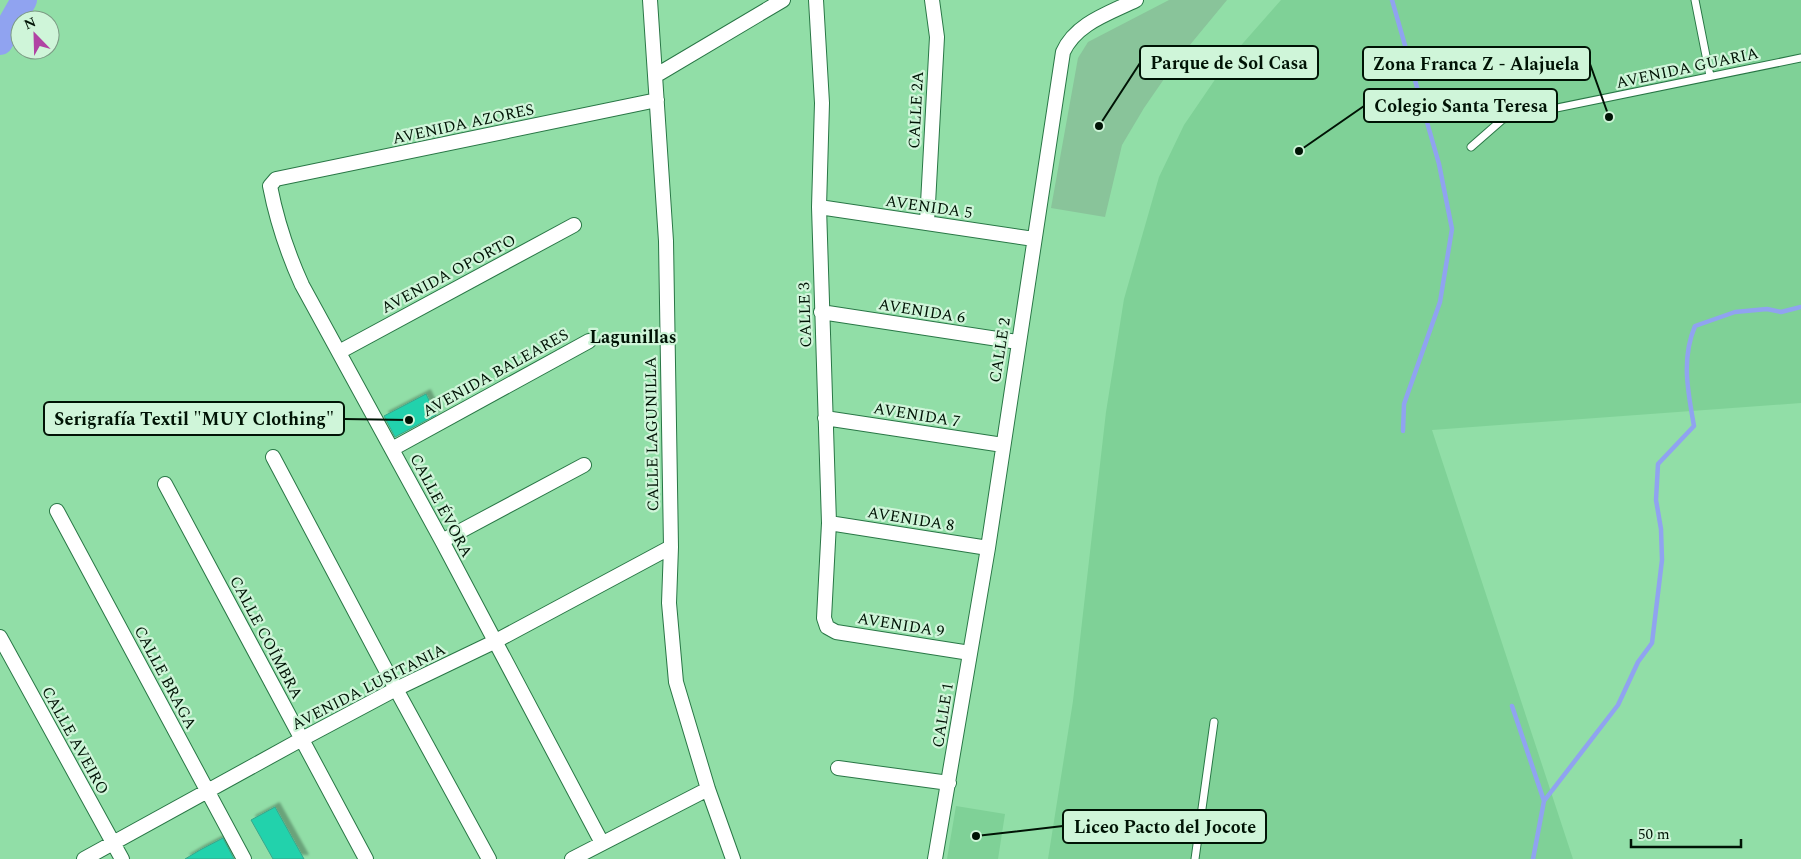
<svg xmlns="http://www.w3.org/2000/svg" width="1801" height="859" viewBox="0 0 1801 859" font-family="Spectral,serif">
	<defs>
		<filter id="shadow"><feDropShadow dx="4.5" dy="-4.5" stdDeviation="1" flood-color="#0004"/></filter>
	</defs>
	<rect width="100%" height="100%" fill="#91dea7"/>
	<path fill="#7fd197" d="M1281 0H1801V403L1432 430 1573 859H1048L1073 701 1106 412 1124 299 1159 177 1184 125 1229 59Z
		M956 806 1005 814 998 859H947Z"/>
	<path fill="#89c49a" d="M1169 0H1227L1175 63 1144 108 1122 145 1105 217 1051 208 1078 58 1088 42Z"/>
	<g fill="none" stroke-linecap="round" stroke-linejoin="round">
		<path stroke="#90a3f0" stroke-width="4.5" d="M1392 0 1439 164 1452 229 1440 302 1404 404 1403 431
			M1512 706 1544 801 1533 859
			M1544 801 1618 705 1638 662 1652 643 1662 560 1661 529 1656 500 1658 464 1694 426C1688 392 1681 359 1695 326L1735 312 1767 309 1781 312 1801 307"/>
		<path stroke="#90a3f0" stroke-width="26" d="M0 42 24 0"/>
	</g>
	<path fill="#24d2ac" stroke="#38a78b" filter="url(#shadow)" d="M426 394 436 415 395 437 384 416Z
		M275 807 304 859H273L251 820Z
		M223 838 234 859H185L200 850Z"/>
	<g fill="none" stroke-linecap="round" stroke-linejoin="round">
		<defs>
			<path id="service" d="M1695 0 1710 76
				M1471 147 1503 119 1801 58
				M1195 859 1214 722"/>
			<path id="minor" d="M650 0 666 241 671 547 669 603 676 682 708 789 733 859
				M816 0 822 103 819 207 829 523 824 618 827 627 836 632 970 653
				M655 76 783 0
				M819 207 1034 239
				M927 222 937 37 932 0
				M821 312 1018 342
				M339 352 574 225
				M825 418 1003 445
				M392 449 589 341
				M273 457 396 689 489 859
				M165 484 366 859
				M57 511 244 859
				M829 523 988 548
				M442 541 584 465
				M0 637 122 859
				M838 768 949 783
				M602 843 442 541 302 285C287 252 277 222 270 186L276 179 657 100
				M84 859 302 739 396 689 494 642 671 547
				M572 859 708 789
				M935 859 988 548 1063 52C1076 23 1110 13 1136 0"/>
		</defs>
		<use href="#service" stroke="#297746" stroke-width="9"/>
		<use href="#minor" stroke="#297746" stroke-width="16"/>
		<use href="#service" stroke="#fff" stroke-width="7"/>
		<use href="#minor" stroke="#fff" stroke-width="14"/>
	</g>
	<g text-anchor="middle" stroke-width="4.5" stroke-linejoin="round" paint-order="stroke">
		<g font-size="16" fill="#001305" stroke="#cff5d9">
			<text transform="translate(1687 67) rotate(-12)" y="6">AVENIDA GUARIA</text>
			<text transform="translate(915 110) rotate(-87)" y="6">CALLE 2A</text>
			<text transform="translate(463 123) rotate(-12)" y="6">AVENIDA AZORES</text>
			<text transform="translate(929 206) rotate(8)" y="6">AVENIDA 5</text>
			<text transform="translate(448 273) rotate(-28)" y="6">AVENIDA OPORTO</text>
			<text transform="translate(922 310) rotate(9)" y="6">AVENIDA 6</text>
			<text transform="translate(804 315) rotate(-92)" y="6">CALLE 3</text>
			<text transform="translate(999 350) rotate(-81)" y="6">CALLE 2</text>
			<text transform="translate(495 372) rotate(-29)" y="6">AVENIDA BALEARES</text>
			<text transform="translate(917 414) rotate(9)" y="6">AVENIDA 7</text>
			<text transform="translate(651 434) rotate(-91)" y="6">CALLE LAGUNILLA</text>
			<text transform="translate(442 505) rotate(62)" y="6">CALLE ÉVORA</text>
			<text transform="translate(911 518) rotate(9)" y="6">AVENIDA 8</text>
			<text transform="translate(901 624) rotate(9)" y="6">AVENIDA 9</text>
			<text transform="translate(267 637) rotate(62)" y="6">CALLE COÍMBRA</text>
			<text transform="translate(166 677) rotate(62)" y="6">CALLE BRAGA</text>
			<text transform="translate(368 686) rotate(-27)" y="6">AVENIDA LUSITANIA</text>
			<text transform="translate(942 715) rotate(-81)" y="6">CALLE 1</text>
			<text transform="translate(76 740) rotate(61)" y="6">CALLE AVEIRO</text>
		</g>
		<g font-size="18" font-weight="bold" fill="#001305" stroke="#cff5d9">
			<text x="633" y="343">Lagunillas</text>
		</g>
	</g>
	<path fill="none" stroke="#001305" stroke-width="2" d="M1099 126L1140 63M1609 117L1590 64M1299 151L1364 106M409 420L344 419M976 836L1063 826"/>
	<g fill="#001305" stroke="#cff5d9" stroke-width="2">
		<circle cx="1099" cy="126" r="5"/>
		<circle cx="1609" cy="117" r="5"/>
		<circle cx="1299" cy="151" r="5"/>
		<circle cx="409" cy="420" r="5"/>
		<circle cx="976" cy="836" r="5"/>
	</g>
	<g fill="#cff5d9" stroke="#001305" stroke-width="2">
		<rect x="1140" y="46" width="178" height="33" rx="5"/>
		<rect x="1363" y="47" width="227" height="33" rx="5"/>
		<rect x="1364" y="89" width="193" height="33" rx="5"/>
		<rect x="44" y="402" width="300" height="33" rx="5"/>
		<rect x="1063" y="810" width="203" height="33" rx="5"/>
	</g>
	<g font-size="18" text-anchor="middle" font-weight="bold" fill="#001305">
		<text x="1229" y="69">Parque de Sol Casa</text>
		<text x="1476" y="70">Zona Franca Z - Alajuela</text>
		<text x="1461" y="112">Colegio Santa Teresa</text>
		<text x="194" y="425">Serigrafía Textil "MUY Clothing"</text>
		<text x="1165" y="833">Liceo Pacto del Jocote</text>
	</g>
	<g transform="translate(35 35) rotate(337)"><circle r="24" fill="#cff5d9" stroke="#7c9b84"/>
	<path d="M0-4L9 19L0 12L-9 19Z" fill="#b043a3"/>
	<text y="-8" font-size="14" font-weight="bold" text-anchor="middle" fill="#001305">N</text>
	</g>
	<path d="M1631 839v8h110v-8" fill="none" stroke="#001305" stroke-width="2.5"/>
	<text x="1638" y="839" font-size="15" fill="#001305" stroke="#cff5d9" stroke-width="4" paint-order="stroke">50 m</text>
</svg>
